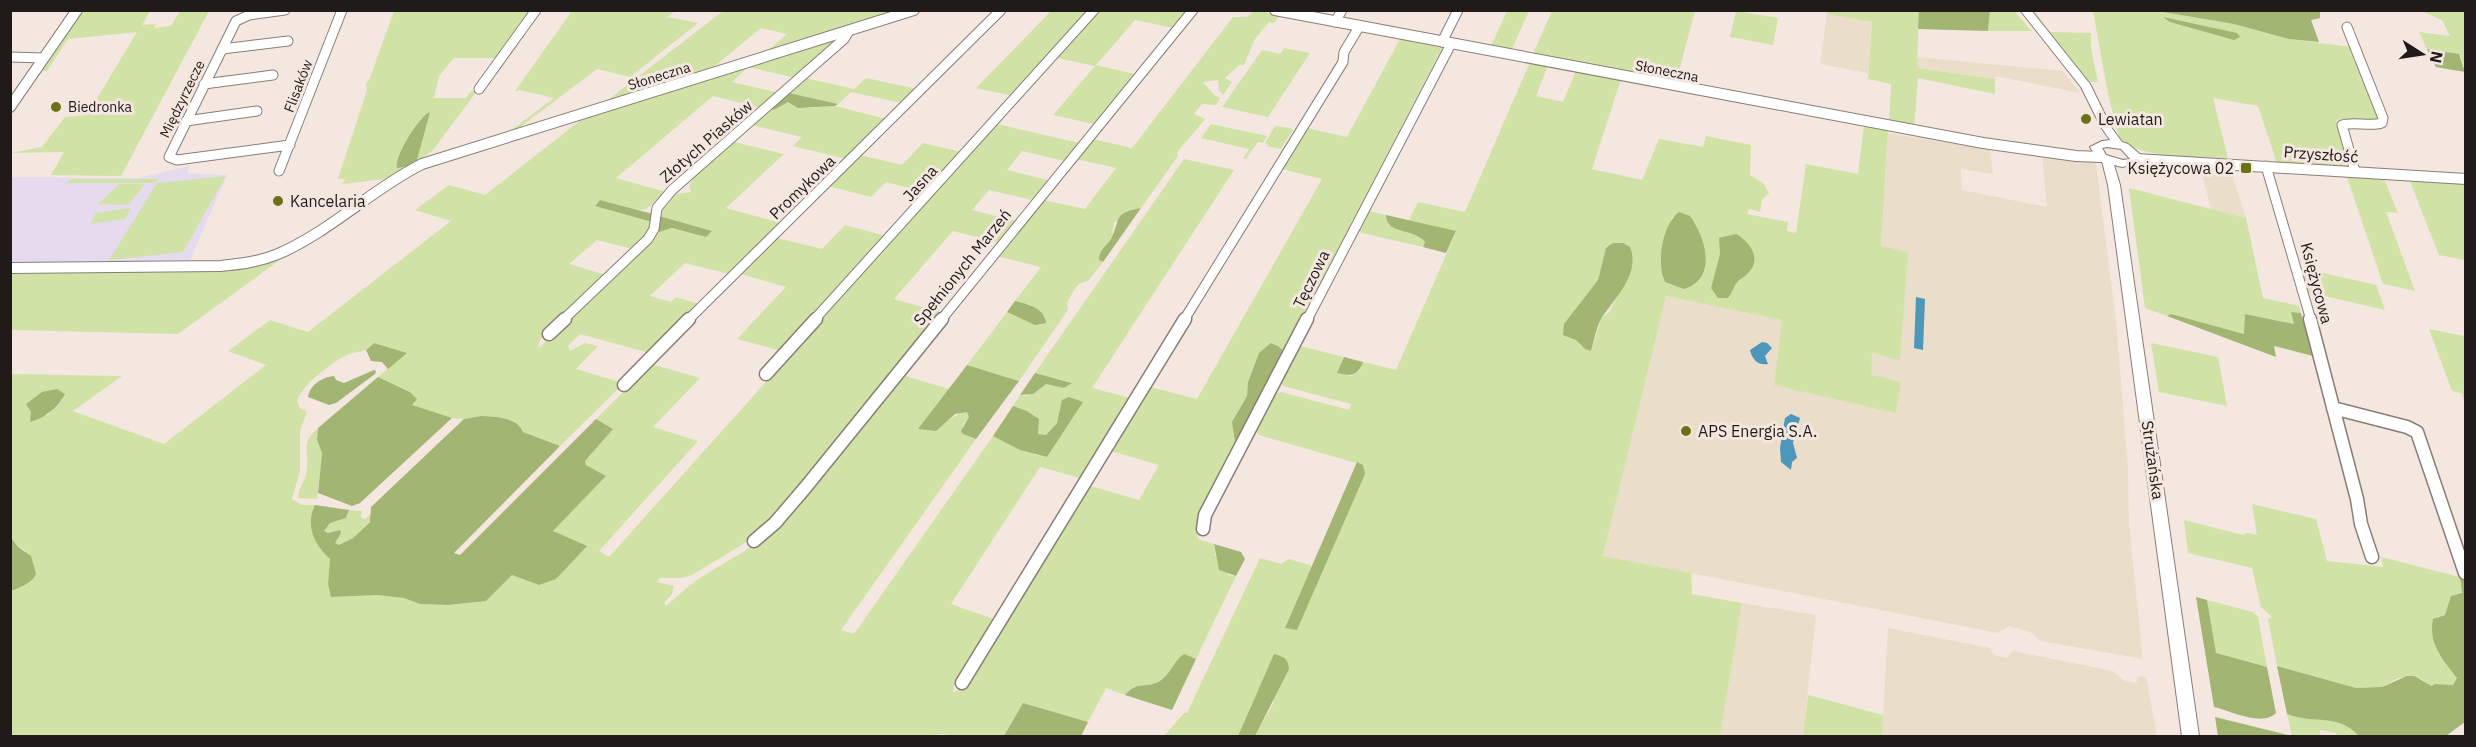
<svg xmlns="http://www.w3.org/2000/svg" width="2476" height="747" viewBox="0 0 2476 747" font-family="'IBM Plex Sans',sans-serif">
	<rect width="100%" height="100%" fill="#f4e7df"/>
	<path fill="#eadeca" d="M1827 14 1872 22 1868 73 1820 64Z
		M1917 57 2063 71 2080 93 1995 76V79L1917 68Z
		M1888 133 1990 150 1993 174 1961 169 1962 190 2047 207 2042 154 2089 160 2096 164 2116 320 2128 469 2129 525 2143 659 2041 641 2030 632 2009 626 1998 633 1603 556 1666 296 1782 320 1871 375V353L1900 359 1881 246Z
		M2200 166 2230 168 2246 218 2211 209Z
		M1742 603 1816 615 1803 736H1720Z
		M1888 628 1990 648 1994 655 2007 658 2013 651 2113 671 2123 680 2131 682 2136 683 2139 676 2146 677 2157 736H1882Z"/>
	<path fill="#e6daef" d="M189 166 187 173 227 175 190 260 105 262 106 260 97 263 11 264 10 177 138 178Z"/>
	<path fill="#d0e2a5" fill-rule="evenodd" d="M1255 10 1280 15 1274 23 1269 22 1255 39 1244 65H1239L1225 78 1232 82 1223 95 1219 90 1218 80 1203 82 1214 95 1220 98 1216 105 1202 104 1194 114 1205 119C1196 131 1186 140 1177 153L1178 156 1141 208 1132 210 1114 223 1112 238 1099 260 1103 262 1089 280 1079 284 1074 290 1067 303 1068 310 1019 381 967 365 1007 312 1035 325 1046 317 1031 305 1015 301 1041 267 997 256 1044 200 1085 209 1116 168 1076 159 1092 139 1132 148 1233 17H1247Z
		M1827 10 1919 11 1917 68 1995 79V94L1918 78 1914 128 1889 124 1891 84 1868 79 1872 22 1827 14Z
		M2013 10 2032 31H1988L1990 11Z
		M83 11H150L142 25 156 24 154 28 171 26 180 11H209L121 176 51 175 64 152 11 153 42 147 65 117 87 115 137 32 68 39 47 71H42Z
		M394 11H531L496 58H454L439 76 434 98H466L471 91H477L433 150 407 169 385 179 343 184 345 179H338L367 90 366 84 370 78Z
		M572 11H675L667 17 698 23 630 77 597 69 515 131H510L554 98 519 90 515 91Z
		M723 11H897L767 51 787 34 761 28 711 69 604 103Z
		M1051 11H1090L1013 96 976 88Z
		M1100 11H1187L1173 28 1135 20 1096 65 1135 74 1094 124 1053 115 1095 66 1057 58Z
		M1507 11H1529L1511 51 1490 48Z
		M1552 11H1695L1676 82 1532 56Z
		M1736 11 1778 18 1773 45 1730 37Z
		M2030 11H2034L2050 32 2091 33V49L2098 82H2088Z
		M2093 11H2157L2234 24 2289 39 2351 47 2379 121C2364 123 2350 117 2336 120L2351 167 2277 163 2258 106 2213 98 2228 158C2200 157 2138 160 2119 137L2108 94Z
		M2421 11H2465V68L2459 54 2427 49 2419 32 2450 36 2442 20Z
		M839 37 796 78 748 67 732 82 780 93 762 108 713 96 616 178 666 192 646 209 640 210 600 200 596 204 595 206 652 222V228L633 249 597 240 569 264 606 275C592 287 535 332 539 348L659 232 672 228 706 237 712 231 659 216 660 207 671 195 691 192 689 186 693 179 691 177 734 142 784 154 726 208 780 223 729 274 685 263 650 296 671 302 676 297 699 304 649 353 580 334 568 346 570 351 585 343 598 346 576 369 620 382 616 386 619 388 560 446 523 432C513 409 471 422 452 418 438 415 425 409 411 405V392L378 377 406 353 374 343C359 356 360 349 345 356 332 362 300 387 297 401L300 408 307 412 300 430V471L292 499 302 505H315C306 526 314 544 330 559L328 584 331 597 377 595 404 598 420 604 448 605 486 601 512 575 539 585 586 547 553 531 606 476 586 465 585 461 612 429 596 419 651 364 700 378 653 427 698 441 599 551 609 557 997 124 1079 143 1064 161 1022 151 1007 170 1048 180 1032 200 989 190 972 210 1015 221 997 242 953 231 894 299 940 312 758 535 692 575 681 578H660L657 582 674 586 672 594 664 603 666 606 695 581 761 541 776 526 780 528 902 375 949 389 919 429 947 421 962 412H967L969 417 963 425V434L976 439 841 630 854 634 993 436 1036 455 1047 457 1082 402 1062 405 1057 423 1046 435 1038 434 1039 419 1027 411 1013 406 1020 395 1026 396 1046 384 1064 388 1071 382 1035 373 1184 159 1234 170 1092 388 1130 398 1080 478 1040 467 951 604 993 619 954 683 953 692 967 688 1090 486 1139 500 1159 465 1111 451 1150 387 1197 399 1322 179 1282 169 1307 128 1347 137 1400 39 1442 48 1285 352 1275 344 1259 353 1248 382 1247 396 1236 415 1233 431 1235 443 1200 511 1197 536 1200 540 1214 544 1215 555 1228 575 1236 576 1196 659 1184 655C1173 661 1168 678 1156 683 1142 688 1138 681 1125 695L1106 688 1088 722 1023 703 1004 736H952L944 734 924 736H11L10 591 23 586 34 578 25 550 18 547 11 536V374L122 376 73 411 164 444 266 365 228 351 270 320 308 332 451 221 415 210 449 185 485 195 586 116ZM42 392 63 398 48 415 31 412 27 404Z
		M1284 48 1310 53 1268 117 1222 107 1262 50 1280 54Z
		M1530 62 1548 65 1536 96 1563 102 1576 71 1621 79 1592 169 1642 180 1659 139 1703 147 1706 136 1751 145 1750 175 1763 183 1769 193 1762 200 1760 212 1749 209 1747 214 1788 222 1787 231 1796 233 1806 164 1858 174 1864 125 1888 129 1881 246 1908 252 1900 360 1872 353 1871 375 1901 382 1896 413 1774 385 1782 320 1666 296 1603 556 1691 573 1692 594 1742 603 1720 736H1255L1274 702 1258 690 1238 736H1164L1184 713H1187L1260 558 1281 564 1289 559 1312 566 1285 627 1363 465 1259 435 1256 430 1275 394 1281 392 1349 410 1351 404 1283 386 1281 382 1300 346 1344 357 1337 373 1352 376 1359 371 1363 362 1396 370 1456 232 1409 220 1418 202 1465 212ZM1672 217 1695 223C1705 243 1715 272 1692 286L1670 225ZM1720 254 1737 282 1732 292 1711 288ZM1603 260 1631 270 1610 311 1601 319 1591 351C1573 346 1574 329 1572 314L1598 280Z
		M806 78 854 89 866 78 917 89 902 103 851 92 838 104 789 93Z
		M788 102 807 108 835 106 886 119 846 159 793 146 802 137 752 125 771 109 774 110Z
		M1211 124 1267 136 1263 143 1258 142 1246 159H1243L1249 149 1201 138Z
		M1275 126 1290 128 1293 130 1281 149 1267 146 1268 144 1265 143Z
		M923 143 962 152 925 192 886 182 871 197 828 186 860 155 902 165Z
		M2346 174 2384 179 2398 213 2386 212 2415 291 2383 284Z
		M226 176 183 252 109 260 157 183Z
		M70 179H159L155 183H66Z
		M2409 179 2465 182V260L2439 255Z
		M119 184H145L128 205 98 204Z
		M2129 188 2246 218 2263 298 2299 306 2301 313 2291 312 2295 324 2246 314 2244 334 2171 314 2167 316 2145 308Z
		M131 208 125 219 90 224 96 213Z
		M1369 211 1386 215V219L1396 229 1418 236 1425 242 1423 247 1362 233 1359 230Z
		M845 225 886 236 781 351 737 339 786 287 741 274 777 238 822 249Z
		M285 256 178 334 11 330 10 272 144 269Z
		M2301 268 2376 285 2385 310 2308 292Z
		M2429 329 2464 336 2465 404 2462 393 2452 391Z
		M2151 343 2218 357 2227 406 2159 392Z
		M318 428 317 440 322 453 317 499 298 498C299 487 306 479 307 469 309 449 300 444 318 428Z
		M2252 504 2316 519 2327 561 2383 567 2381 557 2460 577 2462 594 2445 615 2437 617C2430 650 2438 654 2457 678V682L2453 685 2436 684 2432 686 2421 679 2398 678 2382 687 2356 688 2277 666 2268 619 2272 617 2261 607 2252 568 2188 553 2184 520 2243 535 2247 533 2257 535Z
		M349 510 362 511 361 518 365 519 372 513 371 520 353 538 339 545 334 543 341 533 340 530 327 533 324 531 330 523 346 518Z
		M2207 600 2253 612 2258 617 2267 667 2216 654Z
		M1808 695 1883 715 1882 736H1803Z
		M2287 714C2315 725 2336 712 2359 736H2337L2336 733 2320 730V736H2292Z"/>
	<path fill="#a2b573" d="M1919 11H1990L1988 31 1918 29Z
		M2157 11H2320V18L2311 20 2319 42 2289 39 2234 24Z
		M2163 17 2237 33 2240 37 2234 40 2170 22Z
		M2427 49 2459 54 2465 72 2436 67Z
		M789 93 838 104 835 106 798 108 788 102 774 110 771 109Z
		M430 112 417 160 405 167 397 168C394 157 419 116 430 112Z
		M600 200 653 214 652 222 595 206Z
		M1141 208 1103 262 1099 260C1099 250 1106 247 1111 239 1121 220 1112 213 1141 208Z
		M1679 212 1690 216C1706 238 1718 279 1684 289L1665 282C1656 263 1662 225 1679 212Z
		M1386 215 1456 231 1446 253 1423 247 1425 242C1414 228 1386 235 1386 215Z
		M659 216 712 231 706 237 672 228 659 232Z
		M1736 234C1749 241 1762 258 1749 272 1746 276 1741 278 1738 281 1734 286 1732 293 1728 298H1718L1711 288 1720 254 1719 238Z
		M1613 243H1623L1630 247C1641 274 1614 299 1601 319 1596 328 1594 341 1591 351L1585 349 1576 340 1563 335 1564 324 1598 280 1606 248Z
		M1015 301C1027 304 1045 308 1046 323L1035 325 1007 312Z
		M2291 312 2301 313 2313 356 2274 346 2276 357 2167 316 2171 314 2244 334 2245 314 2294 324Z
		M374 343 407 353 388 369 382 362 371 361 366 350Z
		M1271 343 1278 346 1285 352 1211 497H1207L1235 443 1232 422 1247 396 1248 382 1259 353Z
		M1344 357 1363 362C1357 377 1351 376 1337 373Z
		M967 365 1019 381 976 439 963 434 961 431 969 417 967 412 955 414 936 431 918 429Z
		M374 370 376 371 375 374 336 403 329 405 308 397C310 385 322 377 334 376L336 380 344 383Z
		M1035 373 1072 383 1064 388 1046 384 1033 394 1020 395Z
		M378 377 410 392 417 399 412 405 452 418 360 503 352 506 318 493 322 453 317 440 318 428Z
		M57 389 65 394C58 408 44 418 30 422L31 412 26 404 42 392Z
		M1069 397 1083 402 1047 457 1020 450 993 436 1013 406 1027 411 1039 419 1038 434 1046 435 1057 423 1062 400Z
		M482 416C496 417 517 417 523 432L560 446 454 553 460 555 596 419 613 429 585 461 586 465 606 476 553 531 587 546 556 579 539 585 512 575 486 601 448 605 420 604 404 598 377 595 331 597 328 584 330 559C314 544 305 526 315 505L349 510 346 518 330 523 324 531 328 533 340 530 341 533 335 543 339 545 353 538 370 522 371 507 464 419Z
		M1357 462 1363 465 1365 474 1297 630 1285 628Z
		M10 536 18 547 31 556 36 574C32 583 21 587 11 591Z
		M1214 544 1241 552 1245 559 1236 576 1219 570Z
		M2460 577 2465 578V722L2446 736H2359C2336 712 2315 725 2287 714L2277 666 2356 688 2382 687 2407 676H2414L2432 686 2435 684 2453 685 2457 678C2443 660 2428 644 2433 619L2445 615 2451 596 2462 593Z
		M2196 597 2207 600 2216 653 2267 667 2276 713C2263 727 2231 711 2214 707Z
		M1184 654 1196 659 1172 710 1125 695C1138 681 1142 688 1156 683 1169 678 1173 661 1184 654Z
		M1274 654C1284 657 1288 658 1289 669L1255 736H1238Z
		M1023 703 1088 722 1081 736H1004Z
		M2215 717 2292 736H2218Z"/>
	<path fill="#4c97bb" d="M1916 297 1925 299 1923 350 1914 348Z
		M1762 342 1767 343 1772 348 1765 356 1768 364C1758 366 1752 359 1750 350Z
		M1791 414 1800 418 1793 443 1797 458 1792 462 1791 470 1781 462 1780 448 1785 418Z"/>
	<g fill="none" stroke-linecap="round" stroke-linejoin="round">
		<defs>
			<path id="minor-far1" d="M285 10 249 15 236 21 169 157 177 160 290 145
				M1335 22 1342 10
				M2347 27 2383 118 2382 123C2369 127 2355 121 2342 125L2355 171
				M1442 42 1458 10
				M222 49 288 41
				M10 57 44 58
				M204 84 273 75
				M479 89 536 10
				M186 121 257 111
				M2266 166 2311 320
				M279 171 342 10
				M563 320 648 239 654 229 657 208 672 190 844 39 849 31
				M688 320 1001 10
				M814 320 1094 10
				M941 320 1193 10
				M1184 320 1343 62 1344 52 1359 27
				M1307 320 1451 44"/>
			<path id="minor" d="M2310 319 2357 499 2361 524 2372 557
				M549 334 565 319
				M766 374 816 319
				M624 385 689 319
				M2333 408 2407 427 2417 432 2465 573
				M1203 529 1205 515 1307 319
				M754 541 775 523 805 488 942 319
				M962 683 1185 319"/>
			<path id="tertiary" d="M1275 10 1983 143 2076 156 2101 157
				M10 107 77 10
				M2136 159 2466 179
				M10 268 220 266C240 264 259 262 278 254 328 233 372 189 422 164L914 10"/>
			<path id="secondary" d="M2020 10H2031L2090 84 2111 127 2122 142 2128 144 2142 156 2139 163 2122 167 2114 165 2120 185 2199 736H2182L2108 185 2102 161 2097 159 2090 147 2102 141 2110 140 2101 127 2081 87ZM2107 147 2121 149 2130 159 2123 160 2106 155 2102 148Z"/>
		</defs>
		<use href="#minor-far1" stroke="#897d76" stroke-width="11"/>
		<use href="#minor" stroke="#897d76" stroke-width="15"/>
		<use href="#tertiary" stroke="#897d76" stroke-width="12"/>
		<use href="#secondary" stroke="#897d76" stroke-width="2"/>
		<use href="#minor-far1" stroke="#fff" stroke-width="9"/>
		<use href="#minor" stroke="#fff" stroke-width="12"/>
		<use href="#tertiary" stroke="#fff" stroke-width="10"/>
		<use href="#secondary" fill="#fff" fill-rule="evenodd"/>
	</g>
	<g fill="#6d7116" stroke="#f4e7df" stroke-width="2">
		<circle cx="56" cy="107" r="6"/>
		<circle cx="2086" cy="119" r="6"/>
		<rect x="2240" y="162" width="12" height="12" rx="3"/>
		<circle cx="278" cy="201" r="6"/>
		<circle cx="1686" cy="431" r="6"/>
	</g>
	<g text-anchor="middle" stroke-width="6" stroke-linejoin="round" paint-order="stroke">
		<g font-size="14" fill="#201b18" stroke="#f4e7df">
			<text transform="translate(1667 71) rotate(11)" y="5">Słoneczna</text>
			<text transform="translate(659 76) rotate(-17)" y="5">Słoneczna</text>
			<text transform="translate(298 86) rotate(-69)" y="5">Flisaków</text>
			<text transform="translate(182 99) rotate(-64)" y="5">Międzyrzecze</text>
		</g>
		<g font-size="14" fill="#201b18" stroke="#f4e7df" text-anchor="start">
			<text x="68" y="112">Biedronka</text>
		</g>
		<g font-size="16" fill="#201b18" stroke="#f4e7df" text-anchor="start">
			<text x="2098" y="125">Lewiatan</text>
			<text x="2234" y="174" text-anchor="end">Księżycowa 02</text>
			<text x="290" y="207">Kancelaria</text>
			<text x="1698" y="437">APS Energia S.A.</text>
		</g>
		<g font-size="16" fill="#201b18" stroke="#f4e7df">
			<text transform="translate(706 141) rotate(-41)" y="6">Złotych Piasków</text>
			<text transform="translate(2321 154) rotate(4)" y="6">Przyszłość</text>
			<text transform="translate(920 183) rotate(-48)" y="6">Jasna</text>
			<text transform="translate(802 187) rotate(-44)" y="6">Promykowa</text>
			<text transform="translate(962 267) rotate(-51)" y="6">Spełnionych Marzeń</text>
			<text transform="translate(1311 279) rotate(-64)" y="6">Tęczowa</text>
			<text transform="translate(2317 283) rotate(75)" y="6">Księżycowa</text>
			<text transform="translate(2153 460) rotate(82)" y="6">Strużańska</text>
		</g>
	</g>
	<rect width="2476" height="747" fill="none" stroke="#201b18" stroke-width="24"/>
	<g transform="translate(2422 54) rotate(102)" stroke="#f4e7df" stroke-width="4.5" paint-order="stroke">
	<path d="M0-4.5L10 22L0 15L-10 22Z" fill="#201b18"/>
	<text y="-9" font-size="16" font-weight="bold" text-anchor="middle" fill="#201b18">N</text>
	</g>
</svg>
